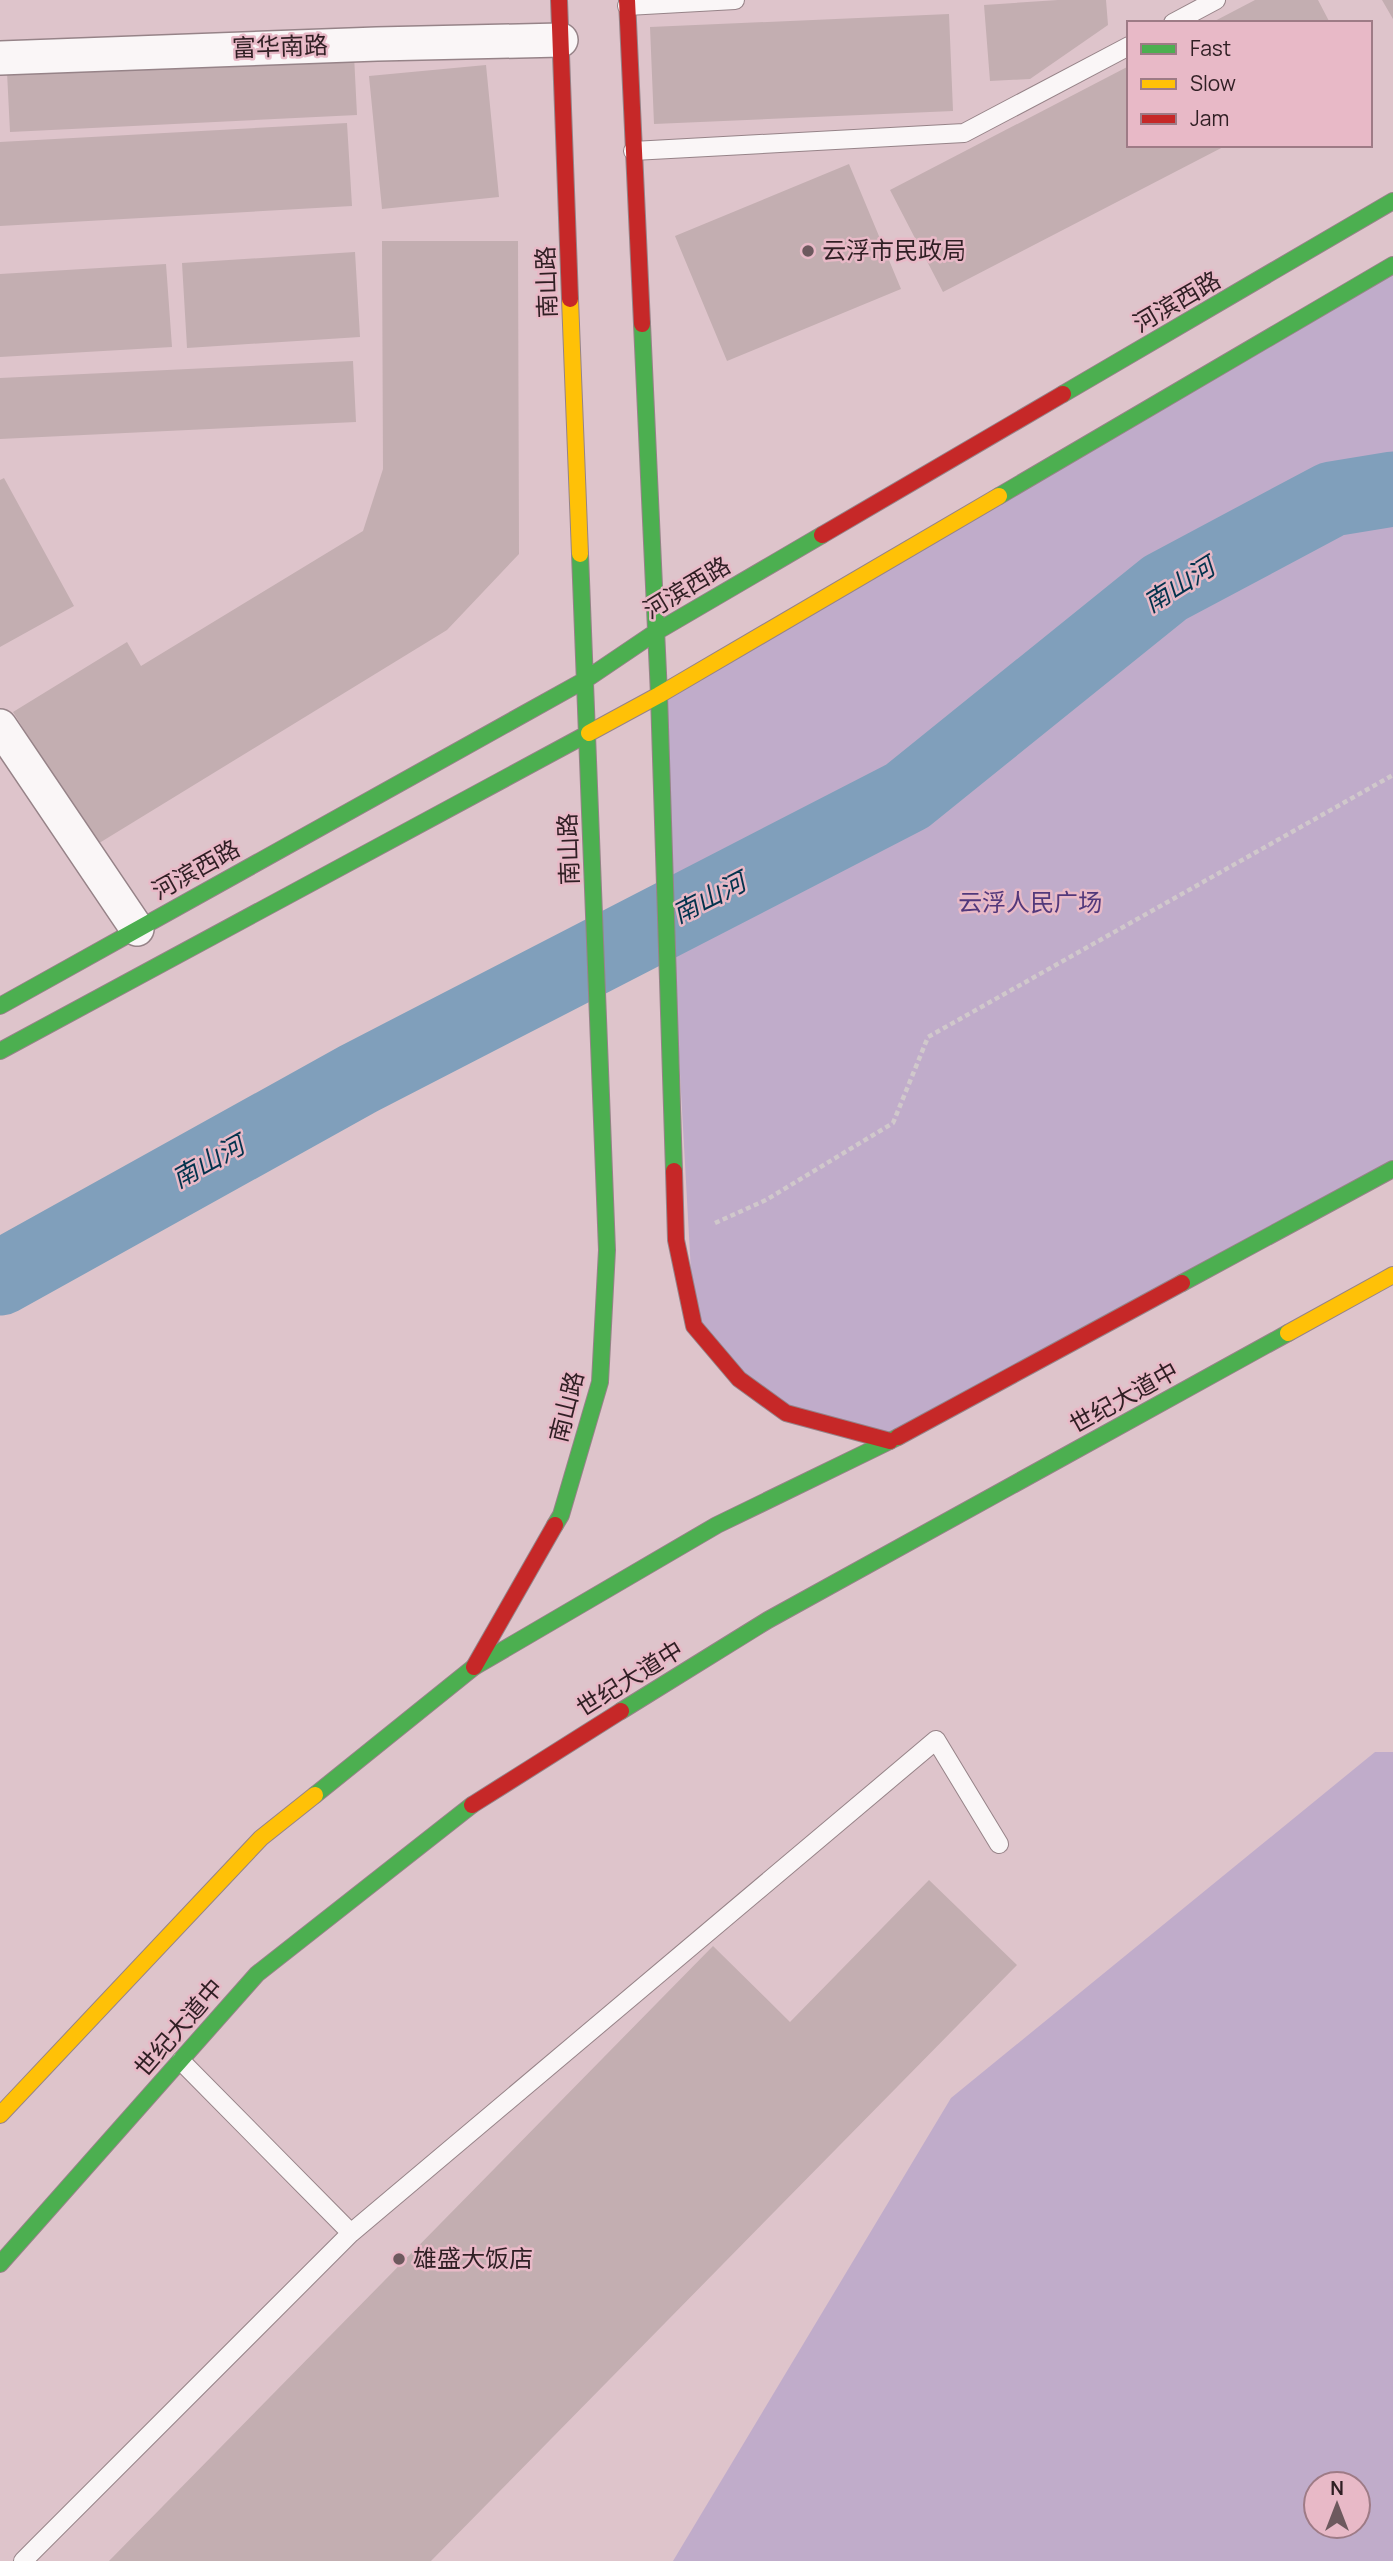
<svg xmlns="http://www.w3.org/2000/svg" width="1393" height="2561" viewBox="0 0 1393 2561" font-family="Manrope,'Noto Sans SC',sans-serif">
	<rect width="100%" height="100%" fill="#dec4cb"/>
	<path fill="#c0acca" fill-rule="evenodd" d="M1393 265V1169L890 1441 786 1413 694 1326 659 695Z
		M1375 1752H1393V2561H673L951 2098ZM1358 2484V2526H1316V2484Z"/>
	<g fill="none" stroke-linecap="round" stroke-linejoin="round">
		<path stroke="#809fbb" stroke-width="75" d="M0 1278 358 1079 907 796 1165 588 1332 499 1393 489"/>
	</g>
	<path fill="#c3aeb1" d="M1058 0H1106L1108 25 1030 79 990 81 984 5Z
		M1255 0H1318L1330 23H1211Z
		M1382 0H1393V19Z
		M949 14 953 111 654 124 650 27Z
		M354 55 357 115 10 132 7 72Z
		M486 65 499 197 382 209 369 76Z
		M1129 66V145H1227L943 292 890 190Z
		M347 123 352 206 0 226V142Z
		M849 164 901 289 727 361 675 236Z
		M382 241H518L519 554 447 630 96 845 13 712 127 642 141 666 363 531 383 469Z
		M355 252 360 337 187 348 182 263Z
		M166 264 172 347 0 357V274Z
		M353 361 356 422 0 439V378Z
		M4 478 74 606 0 647V480Z
		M929 1880 1017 1965 431 2561H109L713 1946 790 2022Z"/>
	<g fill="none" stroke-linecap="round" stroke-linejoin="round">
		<defs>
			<path id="lane" d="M627 6 735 0
				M1173 23 1216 0
				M633 151 964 133 1129 46
				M181 2061 351 2233
				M23 2561 351 2233 936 1740 999 1844"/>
			<path id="street" d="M0 58 377 44 561 40
				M0 726 137 929"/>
			<path id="fast" d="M642 324 659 695 674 1171
				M1063 394 1393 201
				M999 496 1393 265
				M0 1006 585 680 656 632 822 535
				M0 1051 589 733
				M1182 1283 1393 1169
				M555 1525 561 1515 600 1382 607 1250 580 554
				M621 1711 768 1620 1288 1333
				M315 1795 474 1667 717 1525 898 1437
				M0 2264 257 1974 472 1805"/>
			<path id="slow" d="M570 299 580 554
				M589 733 659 695 999 496
				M1288 1333 1393 1275
				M0 2115 261 1838 315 1795"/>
			<path id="jam" d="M559 0 570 299
				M627 0 642 324
				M822 535 1063 394
				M674 1171 676 1240 694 1326 739 1379 786 1413 890 1441
				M898 1437 1182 1283
				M474 1667 555 1525
				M472 1805 621 1711"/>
		</defs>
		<use href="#lane" stroke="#968388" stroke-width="20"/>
		<use href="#street" stroke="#968388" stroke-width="36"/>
		<use href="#fast" stroke="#968388" stroke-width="18"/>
		<use href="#slow" stroke="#968388" stroke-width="18"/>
		<use href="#jam" stroke="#968388" stroke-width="18"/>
		<path stroke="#d0c8cb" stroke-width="4.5" stroke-dasharray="5 3.5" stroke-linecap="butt" d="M715 1223 766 1200 893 1123 928 1037 1393 775"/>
		<use href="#lane" stroke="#faf6f7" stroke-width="18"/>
		<use href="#street" stroke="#faf6f7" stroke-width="33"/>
		<use href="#fast" stroke="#4caf50" stroke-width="16"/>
		<use href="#slow" stroke="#ffc107" stroke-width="16"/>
		<use href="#jam" stroke="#c62828" stroke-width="16"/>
	</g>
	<g fill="#6d595e" stroke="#e8b9c7" stroke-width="2.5">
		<circle cx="808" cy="251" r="7"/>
		<circle cx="399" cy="2259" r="7"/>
	</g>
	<g text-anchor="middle" stroke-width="5" stroke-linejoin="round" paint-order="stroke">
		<g font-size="24" fill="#301f24" stroke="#e8b9c7">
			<text transform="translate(280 47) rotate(-2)" y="8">富华南路</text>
			<text transform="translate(547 282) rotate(-92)" y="8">南山路</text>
			<text transform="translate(1177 302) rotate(-30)" y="8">河滨西路</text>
			<text transform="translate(687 588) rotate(-31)" y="8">河滨西路</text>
			<text transform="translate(569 849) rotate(-92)" y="8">南山路</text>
			<text transform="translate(196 870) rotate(-29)" y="8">河滨西路</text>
			<text transform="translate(1124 1398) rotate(-29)" y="8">世纪大道中</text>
			<text transform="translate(567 1407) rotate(-76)" y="8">南山路</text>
			<text transform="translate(630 1679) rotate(-32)" y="8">世纪大道中</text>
			<text transform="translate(179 2028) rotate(-49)" y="8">世纪大道中</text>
		</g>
		<g font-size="24" fill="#301f24" stroke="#e8b9c7" text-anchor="start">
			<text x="822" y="259">云浮市民政局</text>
			<text x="413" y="2267">雄盛大饭店</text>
		</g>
		<g font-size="24" fill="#52387b" stroke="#e8b9c7">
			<text x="1030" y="911">云浮人民广场</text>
		</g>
		<g font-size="26" font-style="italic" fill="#03334d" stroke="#e8b9c7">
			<text transform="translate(1179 585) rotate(-32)" y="9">南山河</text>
			<text transform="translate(709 898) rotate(-27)" y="9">南山河</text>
			<text transform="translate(208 1162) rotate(-29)" y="9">南山河</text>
		</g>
	</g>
	<rect x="1127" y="21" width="245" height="126" fill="#e8b9c7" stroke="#9e7b86" stroke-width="2"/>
	<rect x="1141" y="44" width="35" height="10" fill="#4caf50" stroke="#9e7b86" stroke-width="2"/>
	<text x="1190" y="56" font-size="21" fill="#301f24">Fast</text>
	<rect x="1141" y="79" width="35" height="10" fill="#ffc107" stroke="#9e7b86" stroke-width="2"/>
	<text x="1190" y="91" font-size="21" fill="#301f24">Slow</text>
	<rect x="1141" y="114" width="35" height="10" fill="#c62828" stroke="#9e7b86" stroke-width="2"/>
	<text x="1190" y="126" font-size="21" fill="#301f24">Jam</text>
	<g transform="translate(1337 2505)"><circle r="33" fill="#e8b9c7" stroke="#9e7b86" stroke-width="2"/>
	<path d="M0-5L12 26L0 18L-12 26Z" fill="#6d595e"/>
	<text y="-10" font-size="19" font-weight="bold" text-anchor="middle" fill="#301f24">N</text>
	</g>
</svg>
